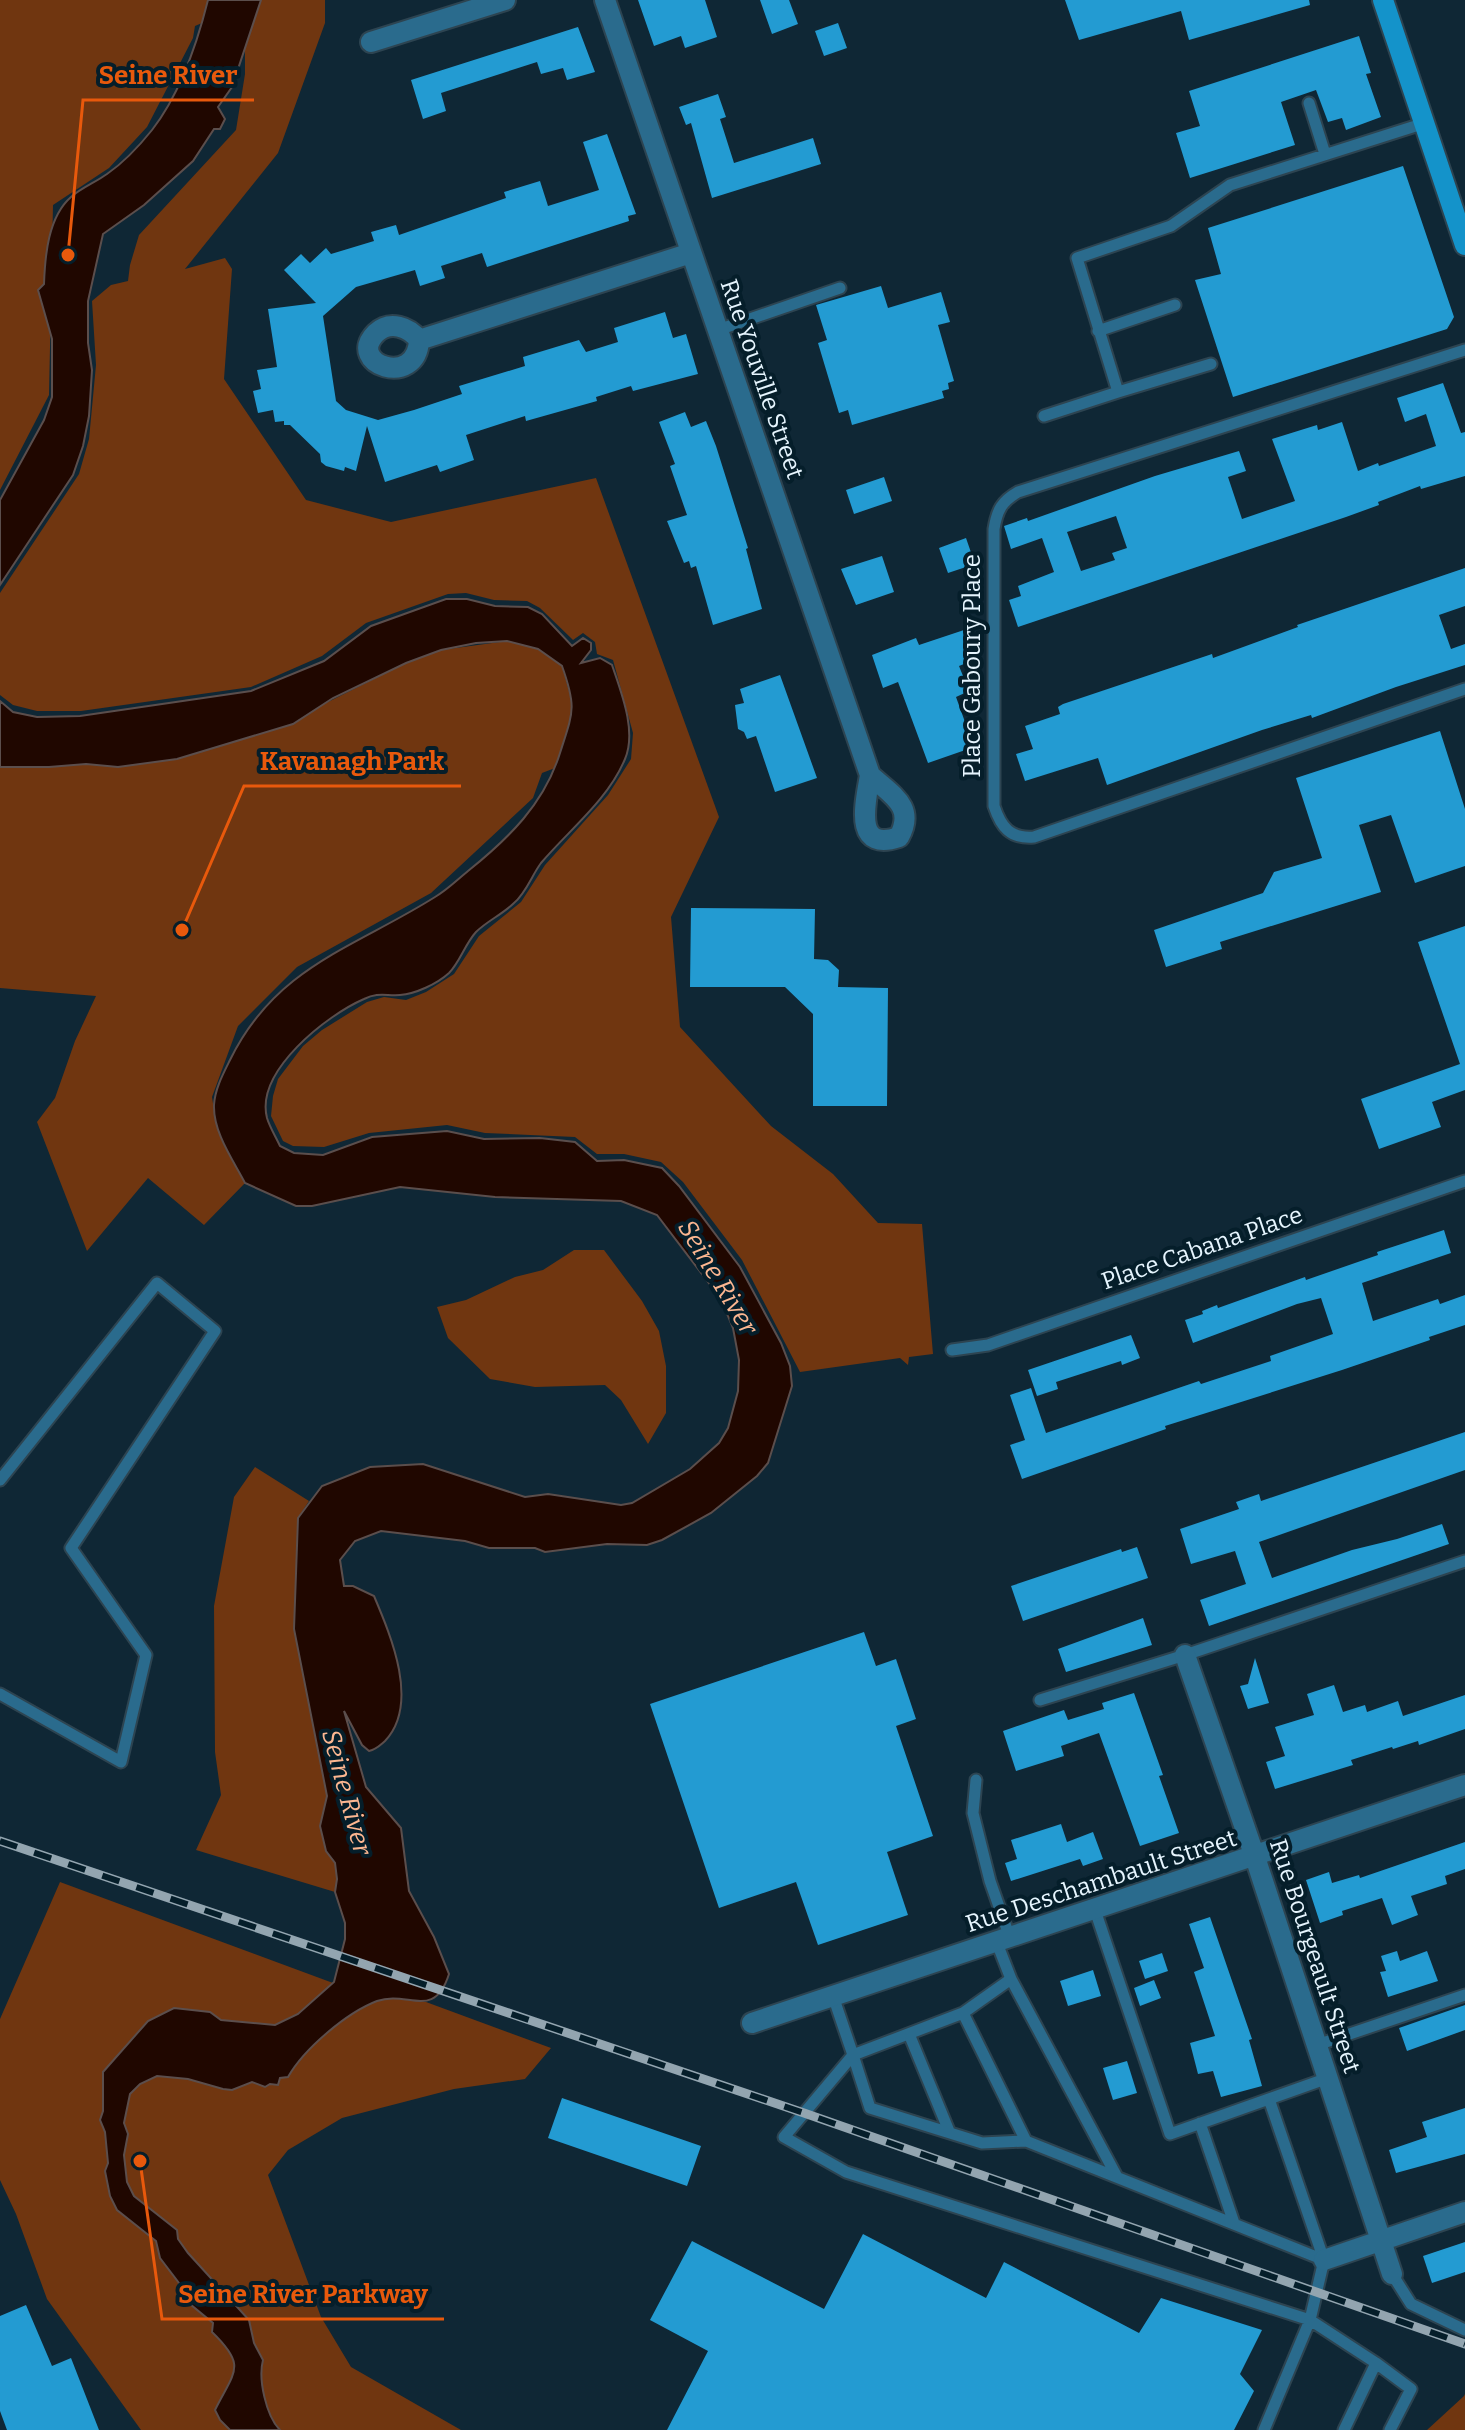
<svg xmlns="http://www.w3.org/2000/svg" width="1465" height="2430" viewBox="0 0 1465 2430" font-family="Bitter,serif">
	<rect width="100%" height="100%" fill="#0f2735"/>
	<path fill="#703610" d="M0 0H208L202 23 195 26 193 38 147 127 109 168 53 205 49 395 0 490Z
		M261 0H325V23L278 153 185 269 225 258 232 269 224 379 306 500 391 522 596 478 719 817 671 917 680 1027 771 1126 833 1174 878 1223 922 1224 933 1354 909 1357 908 1365 900 1358 800 1372 742 1260 683 1182 661 1162 624 1154H597L575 1137 485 1133 447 1125 369 1133 324 1147 293 1146 283 1141 271 1116 273 1096 278 1079 303 1046 322 1030 367 1002 384 997 406 1000 426 992 454 974 479 936 521 902 545 865 608 795 631 759 633 733 613 660 597 654 595 642 583 633 573 640 540 608 527 601 494 600 466 593 448 594 366 623 322 656 251 687 81 711H37L13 705 0 695V593L79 474 89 439 96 365 92 301 111 285 128 281 130 265 139 235 236 130 245 74V48Z
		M507 641 538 649 562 666 574 709 555 768 542 773 533 798 431 893 297 967 238 1026 212 1097 216 1122 224 1143 245 1183 204 1225 148 1178 87 1251 37 1122 55 1098 75 1041 96 996 0 988V767H49L86 764 115 766 177 759 239 739 324 704 406 663 441 650Z
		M574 1250H604L642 1301 659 1331 666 1366V1413L648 1444 621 1400 605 1385 535 1387 490 1379 448 1338 437 1307 466 1300 515 1277 543 1270Z
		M255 1467 309 1501 298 1518 294 1629 327 1796 323 1814 326 1851 335 1863 337 1879 335 1892 196 1850 221 1795 215 1752 214 1606 234 1497Z
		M60 1882 333 1983 426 2002 551 2048 525 2079 454 2089 342 2118 288 2150 268 2175 321 2317 351 2367 461 2430H141L47 2299 16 2214 0 2180V2019Z
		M1465 2394V2430H1427L1464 2396Z"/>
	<path fill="#200700" stroke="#5b4e4c" stroke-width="2" d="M208 0H261L232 87 218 107 225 119 220 129H214L193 161 144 205 103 234 88 301V343L92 370 89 416 83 446 73 475 0 585V500L44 420 52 397V339L38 290 44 284C45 256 48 217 71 197 81 188 96 182 107 174 123 163 140 145 152 130 180 94 197 44 208 0Z
		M446 599H467L495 606 528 607 542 614 572 646 583 638 591 643V650L581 663 600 658 612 665C621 692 637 731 625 759 608 800 569 830 541 863 532 875 526 893 514 903 503 914 487 921 476 932 465 944 460 962 449 973 437 984 415 994 400 995 386 996 378 992 364 999 327 1015 255 1071 267 1118 270 1128 276 1137 280 1146L294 1153 323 1155 372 1137 447 1131 484 1139 540 1138 575 1142 597 1161 624 1160 662 1168 679 1186 740 1267 781 1343 790 1366 792 1386 768 1463 757 1476 711 1513 662 1540 647 1545 607 1544 545 1552 535 1548H489L465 1541 381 1531 355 1541 340 1560 344 1586H353L374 1596C391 1636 420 1704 385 1741 379 1746 377 1749 369 1751L362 1745 344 1711 366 1787 401 1828 409 1891 434 1937 449 1974C434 2021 408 1990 377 2001 346 2013 304 2049 288 2077L280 2078 278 2085 270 2084 265 2087 252 2082 232 2090 223 2089 188 2079 157 2076 140 2084 130 2094 124 2123 128 2134 124 2155 127 2182 134 2196 177 2230 178 2239 188 2253 249 2320 254 2343 263 2360C258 2379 266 2416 280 2430H230L220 2420 215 2410C235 2370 247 2366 212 2332L213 2323 190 2304 182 2287 160 2258 156 2241 117 2210 110 2196 105 2171 108 2163 105 2132 100 2120 103 2111V2072L148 2021 174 2008 210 2012 221 2020 275 2025 298 2014 334 1982 345 1939V1923L335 1892 337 1879 335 1863 326 1851 320 1826 327 1796 294 1629 298 1518 322 1486 370 1467 423 1464 525 1497 548 1494 621 1505 632 1503 690 1469 719 1443 728 1428 738 1391 739 1360 733 1328 721 1299 657 1215 621 1201 495 1197 400 1187 312 1206H296L245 1183C233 1160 213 1132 214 1105 215 1089 223 1074 230 1060 276 966 354 948 435 897 447 890 457 880 468 871 509 838 544 804 560 753 573 712 577 708 562 666L538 649 507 641 476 643 441 650 406 663 333 698 293 724 177 759 118 767 86 764 49 767H0V701L13 712 37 717 80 716 251 691 324 661 371 626Z"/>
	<path fill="#239bd2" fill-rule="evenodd" d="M638 0H705L717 37 685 48 681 36 654 46Z
		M760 0H789L798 24 772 34Z
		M1065 0H1309L1310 5 1189 40 1181 11 1079 40Z
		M838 23 847 48 824 56 815 31Z
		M578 27 595 72 567 80 563 68 541 74 537 62 441 93 446 111 423 119 411 80Z
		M1359 36 1371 73 1366 74 1381 117 1346 130 1342 118 1328 122 1316 90 1281 102 1295 145 1190 178 1176 133 1200 126 1189 91Z
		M718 94 726 117 720 119 734 163 813 138 821 164 712 198 691 123 686 125 679 107Z
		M607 134 636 214 628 216 629 221 487 267 482 253 441 266 445 278 420 286 415 270 356 287 323 316 336 401 346 410 378 420 414 410 462 394 459 386 525 366 523 357 579 340 586 352 618 342 614 328 665 312 673 338 686 334 698 374 633 391 631 386 596 397 597 401 526 421 525 416 466 435 474 460 440 472 437 465 385 482 367 426 356 471 345 467 344 471 326 466 321 462 320 454 290 425H284V421L275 422 273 410 258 413 253 391 261 389 257 370 277 367 268 309 316 303 284 270 301 254 310 263 326 248 331 254 374 241 371 232 396 225 399 235 506 198 504 192 540 181 548 206 599 190 583 142Z
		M1403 166 1454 317 1447 329 1233 397 1195 280 1221 274 1208 228Z
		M881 286 888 308 941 292 950 322 938 325 954 381 948 383 949 389 942 391 944 398 852 425 848 410 839 413 818 343 827 340 816 305Z
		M1443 383 1461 433 1465 432V476L1421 489 1420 486 1378 502 1379 505 1346 517 1018 627 1009 600 1021 596 1018 586 1054 572 1042 538 1011 549 1004 526 1027 518 1028 521 1155 476 1239 451 1246 471 1228 477 1242 519 1295 501 1272 439 1317 425 1318 430 1342 422 1358 471 1378 463 1379 466 1436 446 1426 414 1405 422 1397 398ZM1116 516 1127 548 1112 553 1115 560 1081 571 1067 532Z
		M685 412 691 427 706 421 716 446 748 548 746 549 762 609 713 625 696 566 691 568 689 561 684 563 667 521 687 515 670 466 675 464 659 422Z
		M884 477 892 501 854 514 846 490Z
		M966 538 975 564 948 573 939 548Z
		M882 556 894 592 856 605 841 569Z
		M1465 568V606L1439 615 1451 649 1465 644V665L1396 687 1312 718 1311 715 1262 730 1107 785 1098 758 1025 781 1016 754 1033 749 1025 726 1060 714 1058 707 1063 704 1212 654 1213 658 1298 627 1297 625Z
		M970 628 979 658 959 666 969 691 956 697 974 747 928 763 898 682 883 688 872 655 916 638 919 645Z
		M780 675 817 778 775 792 756 736 747 739 744 732 738 729 735 705 744 703 740 689Z
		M1440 731 1465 809V866L1415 883 1391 815 1359 825 1381 892 1220 942 1222 949 1166 967 1154 930 1263 893 1274 872 1322 858 1296 778Z
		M691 908 815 909 814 959 828 960 839 970 838 987 888 988 887 1106H813V1014L785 987H690Z
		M1465 926V1090L1432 1102 1441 1127 1379 1149 1361 1099 1460 1064 1418 942Z
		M1444 1230 1451 1253 1362 1283 1373 1321 1438 1299 1440 1304 1465 1295V1325L1429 1337 1430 1340 1342 1370 1165 1426 1166 1429 1022 1479 1010 1445 1025 1440 1010 1395 1031 1388 1046 1433 1199 1381 1201 1384 1271 1361 1270 1356 1333 1334 1321 1298 1297 1304 1193 1343 1185 1320 1203 1314 1202 1311 1217 1305 1218 1308 1305 1277 1306 1280 1378 1255 1377 1252Z
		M1131 1335 1140 1358 1122 1365 1121 1361 1056 1382 1058 1389 1037 1396 1028 1370Z
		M1465 1432V1470L1259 1542 1272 1578 1352 1550 1397 1539 1442 1524 1449 1544 1209 1626 1200 1600 1246 1584 1235 1551 1191 1564 1180 1529 1239 1509 1236 1502 1259 1494 1261 1501Z
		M1137 1547 1148 1578 1023 1621 1011 1586 1121 1549 1122 1552Z
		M1143 1618 1152 1645 1066 1672 1058 1649Z
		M864 1632 876 1666 896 1659 916 1719 896 1726 933 1836 887 1852 908 1915 818 1945 796 1882 719 1908 650 1704Z
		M1255 1658 1269 1703 1248 1709 1240 1686 1248 1684Z
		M1334 1685 1343 1712 1365 1705 1367 1712 1398 1701 1403 1716 1465 1695V1729L1419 1745 1418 1741 1393 1749 1392 1747 1351 1760 1353 1765 1275 1789 1266 1762 1285 1756 1275 1727 1314 1715 1307 1694Z
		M1134 1693 1163 1775 1159 1776 1179 1833 1140 1846 1099 1733 1061 1746 1064 1756 1016 1771 1003 1731 1064 1710 1068 1720 1104 1709 1102 1703Z
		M1061 1824 1067 1842 1093 1832 1103 1859 1083 1866 1080 1859 1011 1881 1005 1863 1017 1859 1011 1840Z
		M1465 1842V1869L1445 1876 1447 1884 1411 1896 1418 1915 1392 1925 1382 1898 1342 1911 1343 1915 1320 1923 1306 1880 1329 1872 1332 1883 1359 1875 1360 1878Z
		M1210 1917 1252 2039 1249 2040 1262 2086 1221 2097 1213 2071 1198 2074 1190 2043 1215 2036 1194 1972 1204 1968 1189 1924Z
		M1397 1951 1400 1961 1427 1951 1438 1981 1388 1997 1380 1972 1386 1971 1381 1956Z
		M1162 1953 1168 1971 1145 1979 1139 1961Z
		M1093 1970 1101 1996 1068 2006 1060 1981Z
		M1154 1980 1161 1998 1140 2006 1134 1988Z
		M1465 2005V2030L1407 2051 1399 2028Z
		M1127 2061 1137 2093 1113 2100 1103 2068Z
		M562 2098 701 2146 687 2186 548 2138Z
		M1465 2108V2154L1396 2173 1389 2150 1427 2137 1422 2122Z
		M863 2234 986 2298 1004 2262 1139 2333 1161 2298 1262 2330 1240 2374 1254 2391 1234 2430H667L708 2351 650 2320 692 2241 824 2309Z
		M1465 2242V2272L1432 2283 1423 2256Z
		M26 2305 52 2366 71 2358 99 2430H7L0 2411V2316Z"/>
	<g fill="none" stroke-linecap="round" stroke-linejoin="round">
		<defs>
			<path id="lane" d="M1309 103 1325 154
				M718 330 840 288
				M1098 331 1175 305
				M1465 350 1018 492C1002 501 997 510 994 529V806C1001 827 1010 839 1034 837L1465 689
				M1118 392 1211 364
				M1044 416 1118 392 1077 258 1171 226 1230 185 1425 123
				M952 1350 988 1345 1465 1181
				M0 1480 157 1283 215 1331 71 1548 146 1655 121 1762 0 1694
				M1040 1700 1185 1655 1465 1561
				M976 1780 973 1813 990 1881 1010 1938
				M1095 1910 1170 2134 1328 2078
				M997 1943 1011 1979
				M833 1996 853 2055 963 2013 1026 2141 982 2143 870 2108 853 2055
				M963 2013 1011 1979 1116 2175
				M909 2034 949 2131
				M1317 2045 1465 1995
				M853 2055 784 2137 846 2172 1310 2320 1376 2363 1344 2430
				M1200 2123 1234 2223
				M1026 2141 1324 2260
				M1392 2274 1411 2304 1465 2330
				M1376 2363 1411 2389 1390 2430
				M1264 2430 1310 2320 1324 2260 1269 2099"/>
			<path id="street" d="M605 0 870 775C891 795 916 806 899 837 852 853 866 801 870 775
				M371 42 505 0
				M419 340C409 327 390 320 376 333 345 364 417 389 419 340L691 253
				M1185 1655 1255 1857 1392 2274
				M752 2023 1465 1785
				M1324 2260 1465 2212"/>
			<path id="secondary" d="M1383 0 1465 245"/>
		</defs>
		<use href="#lane" stroke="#2d4451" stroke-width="15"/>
		<use href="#street" stroke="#2d4451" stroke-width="24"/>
		<use href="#secondary" stroke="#2d4451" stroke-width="24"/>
		<use href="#lane" stroke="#2a6b8d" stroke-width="11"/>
		<use href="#street" stroke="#2a6b8d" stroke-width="20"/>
		<use href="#secondary" stroke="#1493ca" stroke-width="20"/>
		<defs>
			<path id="rail" d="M0 1841 804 2113 1465 2344"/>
		</defs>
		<use href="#rail" stroke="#93a5b0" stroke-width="9"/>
		<use href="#rail" stroke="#051e2a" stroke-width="6" stroke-dasharray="18" stroke-linecap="butt"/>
	</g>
	<g text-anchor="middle" stroke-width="8" stroke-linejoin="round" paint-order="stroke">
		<g font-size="24" fill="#e6f5fe" stroke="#051e2a">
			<text transform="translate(762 379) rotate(71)" y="8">Rue Youville Street</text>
			<text transform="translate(972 666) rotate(-90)" y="8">Place Gaboury Place</text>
			<text transform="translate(1202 1248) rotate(-19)" y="8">Place Cabana Place</text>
			<text transform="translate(1101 1881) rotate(-18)" y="8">Rue Deschambault Street</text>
			<text transform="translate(1315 1956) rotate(72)" y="8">Rue Bourgeault Street</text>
		</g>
		<g font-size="26" font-style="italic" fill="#fcb791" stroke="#051e2a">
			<text transform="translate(718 1277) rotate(59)" y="9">Seine River</text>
			<text transform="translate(347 1792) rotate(75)" y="9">Seine River</text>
		</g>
	</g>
	<path fill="none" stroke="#e8590c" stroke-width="3" d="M68 255L83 100H254M182 930L244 786H461M140 2161L162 2319H444"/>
	<g fill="#e8590c" stroke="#051e2a" stroke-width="3">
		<circle cx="68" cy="255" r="8"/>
		<circle cx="182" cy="930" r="8"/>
		<circle cx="140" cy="2161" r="8"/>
	</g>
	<g font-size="26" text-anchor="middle" font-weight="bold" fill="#e8590c" stroke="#051e2a" stroke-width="8" stroke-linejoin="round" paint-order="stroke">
		<text x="168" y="84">Seine River</text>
		<text x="352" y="770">Kavanagh Park</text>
		<text x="303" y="2303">Seine River Parkway</text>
	</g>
</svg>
